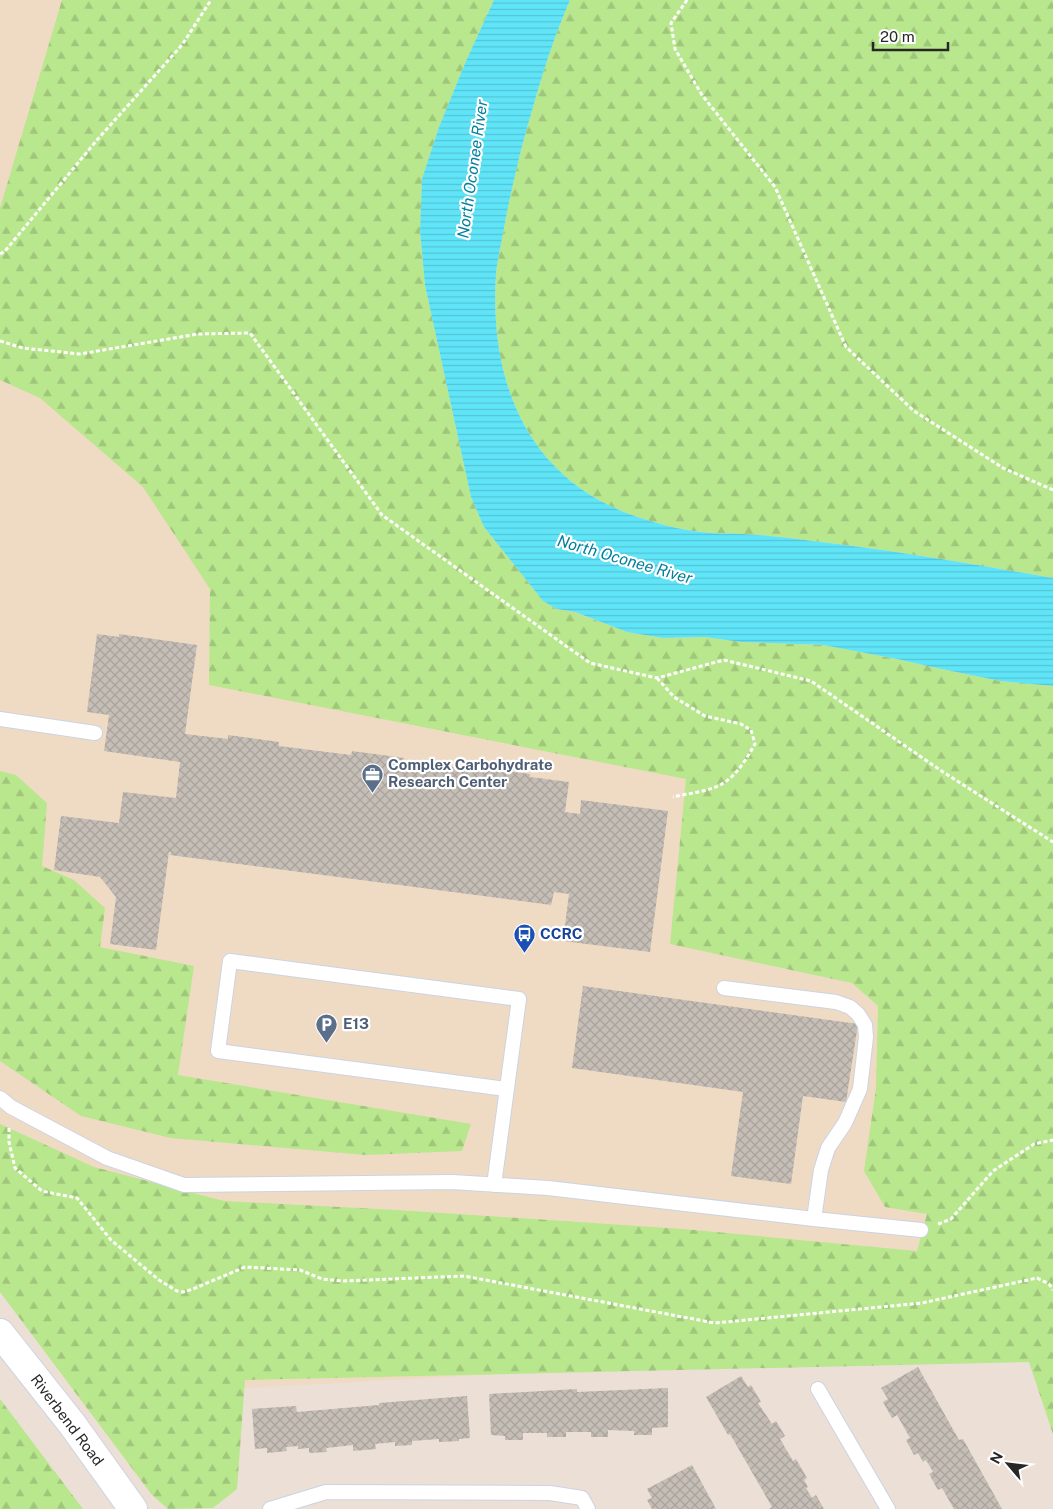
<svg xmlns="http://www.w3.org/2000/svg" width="1053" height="1509" viewBox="0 0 1053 1509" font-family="'Public Sans',sans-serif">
	<defs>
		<pattern id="forest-firs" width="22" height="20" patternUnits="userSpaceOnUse" patternTransform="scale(1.25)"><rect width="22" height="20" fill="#b9e78d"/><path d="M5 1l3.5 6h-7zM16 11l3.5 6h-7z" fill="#9fc67a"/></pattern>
		<pattern id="water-rules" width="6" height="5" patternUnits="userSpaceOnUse" patternTransform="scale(1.25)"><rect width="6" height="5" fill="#5fe5f7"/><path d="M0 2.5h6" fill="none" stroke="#53c4d4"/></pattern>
		<pattern id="building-cross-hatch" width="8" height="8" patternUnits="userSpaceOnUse" patternTransform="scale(1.25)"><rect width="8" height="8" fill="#c5beb6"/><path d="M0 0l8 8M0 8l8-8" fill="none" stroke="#a9a39c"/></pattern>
	</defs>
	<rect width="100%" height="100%" fill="#ebdfd6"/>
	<path fill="#efdbc4" d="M0 0H494L466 61 453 418 471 497 484 527 543 601 932 667 1000 681 1053 686V1343L106 1396 0 1269Z"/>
	<path fill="url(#forest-firs)" d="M62 0H494L466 61 439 127 422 179 420 230 425 285 471 497 484 527 543 601 557 609 574 612 627 632 663 638 705 637 741 642 823 645 897 659 932 667 1000 681 1053 686V1434L1029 1362 245 1380 237 1489 213 1508 168 1509 152 1495 0 1292V1124L94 1167 224 1201 397 1210 683 1229 917 1251 927 1214 885 1207 864 1171 876 1088 878 1006 852 983 670 944 686 779 209 685 210 589 143 487 40 398 0 380V208Z
		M570 0H1053V578C973 564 893 550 812 541 789 538 765 535 741 534 728 533 714 534 701 532 677 529 654 523 632 515 526 477 489 380 496 274 497 262 500 250 502 239 507 209 514 179 521 150 535 99 549 48 570 0Z
		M0 771 16 775 47 803 42 866 74 880 105 908 100 947 194 966 178 1075 471 1124 462 1151 366 1155 171 1138 81 1116 0 1061Z
		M0 1399 83 1509H0Z"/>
	<path fill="url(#water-rules)" d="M494 0H570C549 48 535 99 521 150 514 179 507 209 502 239 500 250 497 262 496 274 489 380 526 477 632 515 654 523 677 529 701 532 714 534 728 533 741 534 765 535 789 538 812 541 893 550 973 564 1053 578V686L1000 681 932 667 897 659 823 645 741 642 705 637 663 638 627 632 575 612 557 609 543 601 484 527 471 497 425 285 420 230 422 179 439 127 466 61Z"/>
	<path fill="url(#building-cross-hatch)" d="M97 634 119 637V634L197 645 185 734 228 739V735L279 742V746L351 755 352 751 404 758V761L479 770V767L530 774V777L569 782 565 812 580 814 581 800 668 811 650 952 563 941 569 894 554 892 551 905 170 855 171 852H169L156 950 110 944 116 897 100 877 54 870 61 816 119 823 123 792 176 798 180 762 104 751 109 715 87 712Z
		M583 986 858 1024 846 1102 803 1096 791 1184 731 1176 743 1092 572 1068Z
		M918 1367 959 1440 963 1439 1002 1509H954L942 1488 938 1490 929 1474 933 1472 926 1460 923 1462 918 1453 914 1455 906 1440 910 1438 897 1415 892 1418 883 1402 888 1399 881 1388Z
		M741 1376 748 1387 751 1385 761 1402 758 1403 772 1424 776 1421 785 1436 780 1439 793 1461 796 1459 807 1478 804 1480 808 1487 806 1488 812 1498 816 1495 824 1509H769L772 1507 730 1434 728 1435 706 1397Z
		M668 1388V1427L652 1428V1435H634V1431L608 1430V1437H591V1432H566V1437H547V1433H523V1440H505V1436L491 1435 489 1394 577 1389V1392Z
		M467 1396 470 1438 459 1439V1441L439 1442V1439L412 1441V1445L395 1446V1442L375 1444 376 1449 353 1451V1445L326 1448 327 1452 309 1453V1448L298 1449V1446L286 1447 287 1451 267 1453V1448L255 1449 252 1409 296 1406 297 1412 379 1405V1403Z
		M692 1465 716 1509H652L647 1500 652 1498 647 1489Z"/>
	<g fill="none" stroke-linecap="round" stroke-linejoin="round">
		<defs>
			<path id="service" d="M0 719 95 733
				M724 988 836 1002 850 1007 858 1014 865 1025 866 1037 860 1089 845 1123 828 1148 821 1170 814 1219
				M0 1098 11 1107 107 1158 184 1185 452 1182 548 1188 814 1219 921 1230
				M494 1185 519 999 230 961 218 1051 506 1089
				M818 1389 888 1509
				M270 1509 326 1492 550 1493 582 1498 588 1509"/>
			<path id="tertiary" d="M0 1333 72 1424 133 1509"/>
		</defs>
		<use href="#service" stroke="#ccd3e2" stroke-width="16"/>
		<use href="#tertiary" stroke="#ccd3e2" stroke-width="30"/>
		<path stroke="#fff" stroke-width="3" stroke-dasharray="4 2.5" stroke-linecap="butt" d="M687 0 671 23 675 49 702 95 775 187 846 347 914 411 1003 468 1053 490
			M0 254 5 251 97 140 182 45 211 0
			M0 341 23 348 80 354 198 334 250 333 382 515 590 663 657 678 724 660 811 681 943 772 1053 842
			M657 678 674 697 705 716 741 724 751 730 755 744C748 756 740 770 729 779 716 791 690 793 673 797
			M9 1128V1142L15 1168 42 1191 77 1198 111 1240 159 1280 177 1291 183 1292 193 1289 245 1267 300 1270 322 1279 343 1281 464 1276 715 1323 922 1303 1037 1278 1049 1284 1053 1290
			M938 1224 951 1219 993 1171 1034 1144 1053 1140"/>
		<use href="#service" stroke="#fff" stroke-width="14"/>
		<use href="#tertiary" stroke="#fff" stroke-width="28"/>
	</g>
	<defs>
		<symbol id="office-pin" viewBox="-11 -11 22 30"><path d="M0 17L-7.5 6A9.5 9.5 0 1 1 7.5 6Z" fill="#5c6f8a" stroke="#fff"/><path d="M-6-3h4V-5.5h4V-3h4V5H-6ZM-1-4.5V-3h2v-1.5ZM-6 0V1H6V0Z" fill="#fff"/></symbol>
		<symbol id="bus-pin" viewBox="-11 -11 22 30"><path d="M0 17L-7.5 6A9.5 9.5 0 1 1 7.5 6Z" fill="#1a4fb4" stroke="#fff"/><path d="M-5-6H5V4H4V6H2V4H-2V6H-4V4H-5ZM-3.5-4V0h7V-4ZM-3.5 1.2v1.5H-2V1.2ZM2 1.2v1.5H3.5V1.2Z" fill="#fff"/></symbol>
		<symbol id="parking-pin" viewBox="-11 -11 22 30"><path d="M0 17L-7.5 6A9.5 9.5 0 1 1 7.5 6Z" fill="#5c6f8a" stroke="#fff"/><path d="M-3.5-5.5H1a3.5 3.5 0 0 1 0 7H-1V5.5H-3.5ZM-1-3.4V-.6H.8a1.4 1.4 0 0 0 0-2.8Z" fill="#fff"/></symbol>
	</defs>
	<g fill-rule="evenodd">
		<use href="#office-pin" x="360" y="762" width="25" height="34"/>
		<use href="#bus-pin" x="512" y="922" width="25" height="34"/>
		<use href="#parking-pin" x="314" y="1012" width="25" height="34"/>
	</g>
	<g text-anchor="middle" stroke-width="4.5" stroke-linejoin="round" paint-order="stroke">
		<g font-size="15" font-weight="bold" fill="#4e5e75" stroke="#fff" text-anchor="start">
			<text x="388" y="770">Complex Carbohydrate<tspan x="388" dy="17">Research Center</tspan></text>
			<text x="343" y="1029">E13</text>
		</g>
		<g font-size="15" font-weight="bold" fill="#164399" stroke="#fff" text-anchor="start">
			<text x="540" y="939">CCRC</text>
		</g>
		<g font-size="15" fill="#272727" stroke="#fff">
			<text transform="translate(67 1420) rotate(53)" y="5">Riverbend Road</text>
		</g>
		<g font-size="16" font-style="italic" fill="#03809f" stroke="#fff">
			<text transform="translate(472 169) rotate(-82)" y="6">North Oconee River</text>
			<text transform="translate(625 559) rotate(16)" y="6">North Oconee River</text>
		</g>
	</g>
	<g transform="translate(1008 1464) rotate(298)" stroke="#ffffff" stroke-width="4" paint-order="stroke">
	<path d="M0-4L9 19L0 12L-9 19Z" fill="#272727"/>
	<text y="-8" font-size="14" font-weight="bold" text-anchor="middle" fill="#272727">N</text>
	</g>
	<path d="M873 42v8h75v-8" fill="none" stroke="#272727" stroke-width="2.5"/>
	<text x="880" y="42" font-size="15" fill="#272727" stroke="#ffffff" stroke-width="4" paint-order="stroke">20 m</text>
</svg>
